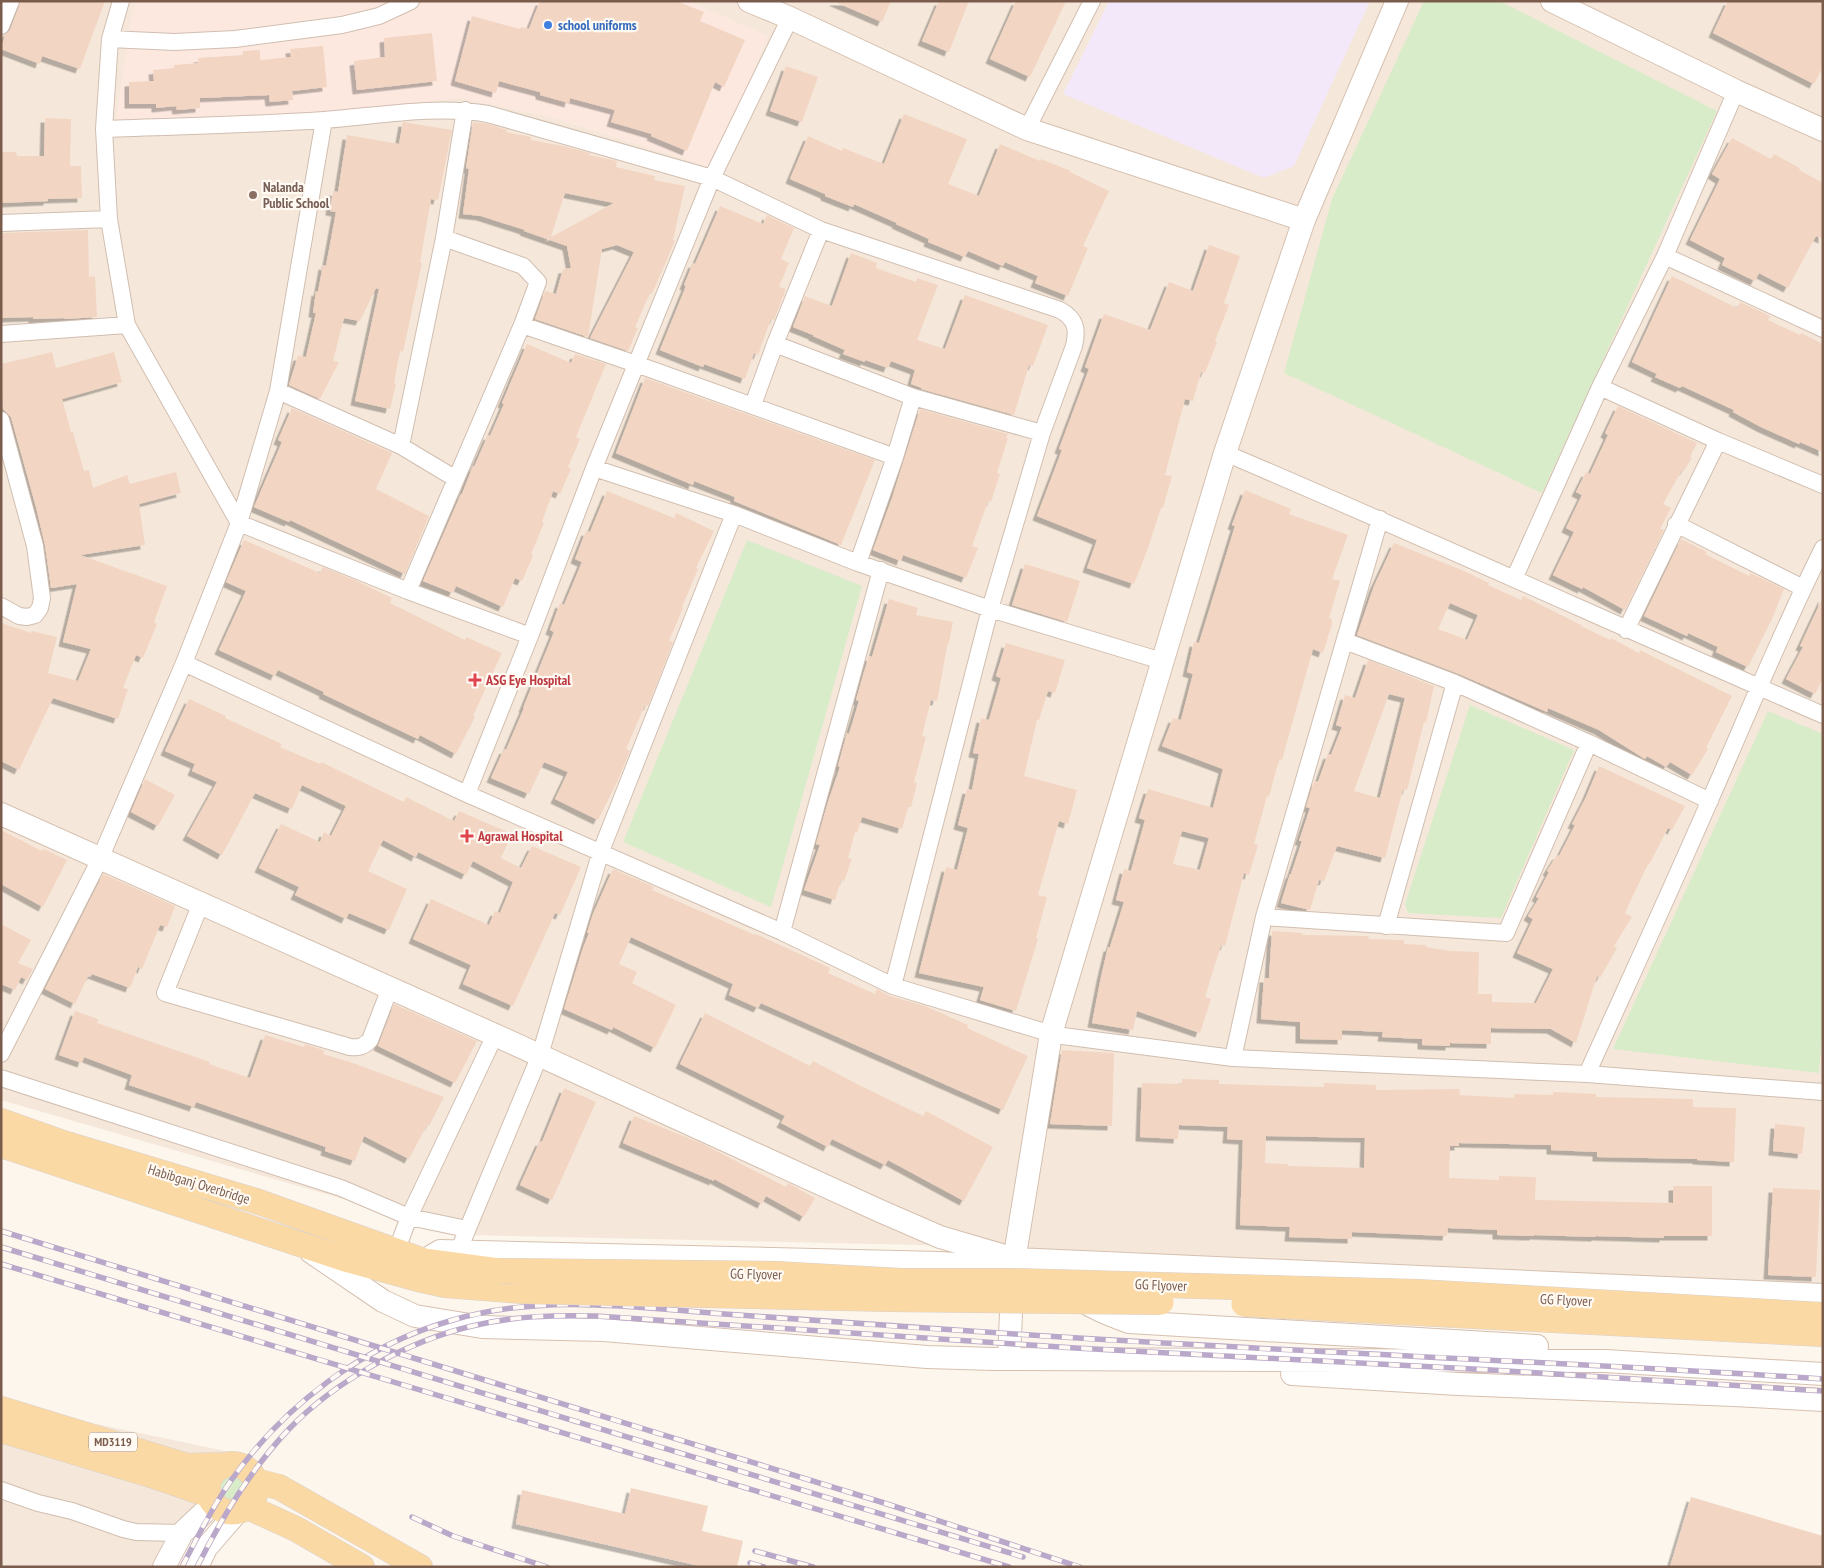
<svg xmlns="http://www.w3.org/2000/svg" width="1824" height="1568" viewBox="0 0 1824 1568" font-family="'PT Sans Narrow',sans-serif">
	<defs>
		<filter id="shadow"><feDropShadow dx="-4.5" dy="4.5" stdDeviation="0" flood-color="#0004"/></filter>
	</defs>
	<rect width="100%" height="100%" fill="#fdf6ec"/>
	<path fill="#f5e8da" d="M1 1H1823V1311L1012 1247 468 1235 1 1100Z
		M1 1404 235 1453 168 1567H1Z"/>
	<path fill="#fde8e0" d="M136 1H689L768 36 713 168 550 117 458 98 277 121 115 126 133 8Z"/>
	<path fill="#f3e8fa" d="M1109 1H1370L1294 166 1264 178 1063 94Z"/>
	<path fill="#d8ecc9" d="M1424 1H1499L1717 111 1542 493 1284 373 1332 199Z
		M747 540 862 586 771 907 623 842Z
		M1470 705 1574 750 1501 918 1408 913 1405 904Z
		M1768 711 1823 734V1022L1819 1073 1613 1049Z
		M221 1488a12 12 0 1 1 24 0a12 12 0 1 1-24 0Z"/>
	<path fill="#f3d5c3" fill-rule="evenodd" filter="url(#shadow)" d="M21 1H105L80 69 42 56 40 64 1 49 5 35 10 30Z
		M540 1H676L704 12 700 21 745 40 724 87 715 82 687 151 651 136 652 134 611 122 615 110 570 98 569 103 540 95V92L499 81 496 93 455 81 472 16 520 29 521 27 529 29Z
		M833 1H891L882 22Z
		M939 1H969L949 52 922 41Z
		M1016 1H1066L1030 77 990 59Z
		M1728 1H1823V67L1814 84 1713 33Z
		M432 33 437 81 357 90 354 61 385 57 384 38Z
		M323 46 327 87 292 91 293 100 270 102 269 95 200 98V108L177 110 176 106 156 108V104H129V82L154 81 153 70 174 68V65L199 63 198 58 243 55V51L260 50V60L291 57 290 49Z
		M786 66 818 77 802 122 770 111Z
		M904 114 967 139 948 184 979 196 1000 144 1040 161 1041 159 1071 171 1070 172 1109 191 1083 246 1088 248 1068 296 1035 283 1038 276 1005 262 1003 266 968 251 965 257 928 242 929 239 896 224 897 223 854 204 853 207 825 196V194L790 179 808 136 842 151 843 148 884 164Z
		M45 118 71 119 70 166H81L82 198 48 199V201L1 203V152H16L17 156H44Z
		M403 122 452 130 438 200 431 199 420 263H422L403 352 400 351 394 383 396 384 390 409 355 401 379 289 376 288 360 321 344 318 333 361 339 362 320 399 289 385 298 356 306 357 316 313H313L316 291 318 292 323 265 326 266 336 212 330 211 333 191 338 192 347 135 399 144Z
		M473 122 488 124 507 130 506 132 531 137V140L563 146 590 153 589 155 617 161 616 167 655 176 654 180 685 186 673 240 675 241 652 294 650 293 635 327 638 328 628 351 590 338 634 252 617 245 602 249 588 337 535 319 545 291 556 294 563 269 571 268 567 246 524 231 525 230 481 216 463 214 469 169 466 168ZM565 193 614 203 551 237Z
		M1732 138 1771 159 1774 154 1800 168 1799 170 1823 183V239L1816 236 1788 288 1759 273 1755 281 1722 265 1725 258 1690 240 1720 179 1712 174Z
		M720 206 763 224 767 215 794 228 781 259 789 263 779 287 786 289 774 320 771 319 758 355 754 353 745 379 704 364 703 367 660 350 686 286 684 285 693 263 695 264Z
		M88 230 89 277 95 276 97 317 64 319V318L33 319V317L2 318 1 233Z
		M1209 245 1240 256 1224 303 1229 305 1215 341 1217 342 1205 373 1201 372 1193 401 1185 399 1165 475 1172 476 1163 508H1161L1148 548 1134 584 1087 568 1097 540 1037 516 1062 450 1059 449 1089 369 1085 367 1104 314 1150 330 1169 282 1193 291Z
		M851 253 877 263 876 268 916 282 917 278 938 285 917 340 945 349 965 295 1048 325 1033 366 1029 365 1014 415 921 389 922 388 911 384 915 370 891 361 888 368 865 360V362L843 354 845 350 813 336V335L793 327 805 296 832 306Z
		M1672 276 1737 308 1740 302 1770 316 1768 320 1800 335 1801 333 1823 344V452L1800 442 1799 444 1761 427 1733 412 1734 410 1682 386 1680 388 1655 377 1657 374 1632 362Z
		M527 344 571 363 575 354 606 364 576 437 580 439 568 467 571 469 560 494 553 491 542 522 544 523 531 554 533 556 522 581 515 578 503 607 456 586 453 593 423 581 461 494H462L473 466 474 467 488 435 490 436 504 404 502 403Z
		M52 352 56 368 114 352 122 382 62 399 71 432H73L84 471 89 470 93 488 127 475 130 484 176 472 181 493 139 504 145 545 80 555 167 586 154 622 157 624 143 658 136 655 123 688 128 689 118 719 53 698 19 770 1 761V623L31 633 32 631 57 637 48 673 78 681 91 649 63 642 77 584 51 588 45 545 36 507 11 417 3 409 1 364Z
		M645 378 875 460 841 545 734 501 735 497 694 481 693 485 616 453Z
		M1618 406 1697 443 1690 457 1692 458 1684 471 1682 470 1663 504 1671 508 1660 529 1664 530 1625 610 1583 587 1582 589 1553 575 1574 532 1566 528 1582 495 1576 492 1586 472 1590 474 1608 435 1605 433Z
		M292 408 392 453 376 489 429 516 405 574 290 520 289 522 254 507 282 442 278 440Z
		M920 409 1008 434 1006 438H1008L997 473 1000 474 991 502 988 501 972 546 978 548 966 578 903 555 901 561 873 550 892 498Z
		M1245 490 1291 509 1289 514 1348 535 1332 579 1340 581 1329 618 1332 619V624L1323 653 1313 649 1282 760 1279 759 1269 797 1267 796 1254 844 1258 845 1249 875 1244 873 1225 946 1221 945 1205 997 1211 999 1200 1033 1137 1011 1133 1030 1092 1023 1101 977 1108 947H1110L1124 902 1116 900 1124 869 1131 871 1145 820 1139 818 1148 789 1213 808 1223 769 1162 746 1173 718 1181 720 1193 674 1187 672 1194 642 1199 643 1235 526 1232 525ZM1182 831 1209 838 1200 870 1173 864Z
		M607 491 674 518 676 513 714 531 696 568 698 569 682 607 683 608 669 641 673 642 648 706 645 705 626 749 630 751 617 782 598 820 555 799 568 772 544 762 529 794 491 778 504 749 506 750 524 708H523L554 632 550 630 560 603 564 605 582 562 575 559 586 531 590 532Z
		M1681 539 1707 552 1705 554 1749 576 1750 573 1784 589 1772 619 1748 667 1716 652 1718 647 1688 633 1687 636 1644 616Z
		M244 540 320 573 323 567 357 581 392 598 390 603 465 640 466 637 502 653 473 716 475 717 456 754 420 735 418 739 323 694 324 692 278 670 275 676 219 650 246 591 226 582Z
		M1394 543 1464 571 1489 583 1488 585 1521 600 1523 596 1581 625V626L1610 640 1611 638 1639 653 1640 650 1732 696 1706 748 1708 749 1692 775 1670 762 1666 767 1647 756 1645 759 1599 730 1548 708 1547 712 1459 674 1357 635 1374 586ZM1450 603 1478 615 1467 640 1438 629Z
		M1025 564 1080 581 1067 622 1012 605Z
		M1823 597V679L1815 694 1786 679 1803 647 1800 646Z
		M889 599 918 608 916 615 953 622 949 643 948 642 937 701 931 700 922 736 926 737 914 782 917 783 911 807H908L902 829 862 817 857 833 855 832 848 858 852 859 844 881 841 880 835 900 804 890 820 845 816 844 828 802 840 767 838 766 847 733 849 734 859 701 856 700 864 672 869 656 872 657Z
		M1006 643 1065 660 1055 693 1048 691 1039 720H1037L1024 776 1077 790 1068 824 1059 821 1038 895 1047 897 1036 938 1038 939 1016 1011 980 1000 984 987 919 973 946 867 957 870 968 828 958 825 967 789 972 790 979 754 973 753 981 718 989 720 1001 678 996 676Z
		M1368 660 1434 686 1426 723 1424 722 1407 790 1403 789 1385 858 1337 846 1324 881 1319 880 1310 910 1281 903 1290 874H1291L1302 841H1299L1310 808 1306 807 1314 781 1318 782 1328 754 1331 755 1342 727 1336 725 1345 695 1355 698ZM1389 694 1405 698 1380 798 1354 791Z
		M189 699 226 716 225 718 282 744 280 747 320 764 321 762 404 802 406 797 454 821 459 811 512 834 501 858 521 868 532 846 581 867 560 915 555 913 513 1006 463 984 471 965 413 939 431 899 489 925 495 911 500 913 513 882 473 861 466 875 418 852 416 857 383 840 368 871 407 889 389 930 349 913 346 919 295 895 299 887 259 868 281 824 320 842 324 832 331 836 346 806 302 785 292 809 255 793 222 855 187 836 217 782 192 771 195 764 165 751Z
		M1599 766 1685 806 1672 830 1668 828 1649 865 1648 864 1625 913 1632 917 1614 946 1617 948 1600 978 1597 976 1576 1043 1551 1029 1491 1028V1044L1450 1043V1046L1422 1045V1039L1382 1037 1383 1032 1342 1030V1040L1300 1039V1022L1261 1019 1264 978H1269L1272 931 1303 933 1302 935 1369 936 1368 939 1404 940V944L1426 945V947L1450 951 1479 952 1478 994H1492V1002L1536 1003 1553 969 1517 953 1533 919 1528 916 1539 898 1536 897 1549 872 1547 871 1557 855 1559 856 1575 825 1572 824 1586 797Z
		M145 779 175 795 158 826 131 812Z
		M1 830 42 851 44 849 67 860 43 907 1 884Z
		M613 869 654 887 652 890 755 935 756 934 830 968 828 973 875 994 877 989 890 996 925 1006 968 1025 967 1028 1028 1056 1003 1110 761 1003 758 1008 729 995 733 984 631 937 619 964 637 972 632 983 676 1005 655 1048 613 1027 612 1030 564 1009 583 948 589 933H587L593 914Z
		M103 874 175 906 167 927 160 925 142 969 138 967 130 988 92 974 90 977 88 976 75 1004 45 989Z
		M1 924 31 940 18 963 33 969 27 980 21 977 15 990 1 984Z
		M394 1004 477 1041 455 1083 378 1046Z
		M75 1011 98 1019 97 1023 210 1062 209 1064 250 1078 265 1035 304 1047 305 1044 320 1049 325 1051 323 1054 353 1063 444 1097 429 1126 427 1125 409 1159 364 1136 355 1161 325 1151 326 1147 196 1102 194 1107 129 1085 132 1075 84 1057 82 1063 59 1055Z
		M705 1013 810 1066 813 1061 859 1085 923 1116 926 1111 993 1147 964 1201 888 1160 885 1165 832 1139 828 1147 781 1123 785 1116 680 1064Z
		M1062 1050 1114 1053 1112 1126 1050 1124Z
		M1182 1079 1219 1080V1084L1324 1087V1083L1376 1085V1090L1460 1089 1459 1095 1514 1098V1094L1553 1095V1092L1596 1094V1097L1693 1099V1107L1736 1108 1734 1162 1697 1160V1159L1597 1157V1152L1551 1150V1145L1459 1143V1146H1450L1449 1178 1499 1180V1176L1536 1177 1535 1200 1673 1203V1186H1712V1236H1664V1238L1596 1236V1237L1534 1235V1236L1497 1235V1230L1448 1228 1447 1236 1352 1232V1239L1289 1237 1290 1227 1240 1225 1243 1140 1227 1139 1228 1127 1179 1125 1178 1139 1140 1137 1142 1083 1182 1084ZM1266 1136 1365 1138 1364 1168 1288 1166V1164L1265 1163Z
		M564 1088 596 1102 552 1200 520 1185 540 1141 542 1142Z
		M634 1116 703 1144 786 1187 788 1183 815 1198 804 1217 766 1196 762 1204 714 1179V1181L623 1143Z
		M1775 1124 1805 1127 1802 1154 1773 1151Z
		M1773 1188 1820 1190 1816 1277 1768 1275Z
		M631 1488 708 1506 702 1531 743 1541 737 1567H704L516 1524 522 1490 625 1514Z
		M1691 1497 1823 1536V1567H1670Z"/>
	<g fill="none" stroke-linecap="round" stroke-linejoin="round">
		<defs>
			<path id="street" d="M121 1 110 39 104 129 109 219 127 325 239 523 408 591 530 636
				M1 26 11 1
				M110 39 174 42 235 39 342 25 379 16 411 1
				M104 129C177 126 251 125 324 120 378 116 434 105 488 114L712 178 821 230 1060 310C1076 319 1078 329 1074 346L1042 433 990 609 893 986
				M1027 129 1092 1
				M1 223 109 219
				M1665 256 1823 329
				M522 325 636 364 895 457
				M1 334 127 325
				M775 344 913 397 1042 433
				M1600 387 1718 441 1823 485
				M278 391 401 446 456 479
				M753 405 775 344 821 230
				M1 420 35 546 42 598 40 608 35 615 27 617 19 616 1 606
				M401 446 444 238 465 110
				M1225 453C1425 538 1623 628 1823 715
				M594 468 734 514 858 563 990 609 1162 661
				M1676 524 1803 588
				M858 563 895 457 913 397
				M1514 579 1600 387 1665 256 1736 91
				M408 591 522 325 538 282 523 266 444 238
				M1626 630 1718 441
				M1345 641 1455 683 1589 743 1710 801
				M184 663 467 794 782 932 893 986 1055 1035 1233 1058 1587 1074 1823 1092
				M467 794 530 636 594 468 712 178 790 18
				M201 903 165 993 350 1047C359 1048 363 1047 370 1040L390 988
				M1264 917 1506 933 1589 743
				M1386 926 1455 683
				M782 932 881 570
				M1 1054 100 859 184 663 239 523 278 391 324 120
				M1233 1058 1264 917 1380 519
				M1587 1074C1628 983 1670 892 1710 800 1747 716 1782 630 1823 548
				M1 1078 341 1188 409 1217 467 1229
				M396 1252 409 1217 495 1035
				M458 1252 540 1055 601 851 734 514
				M1 1490 38 1503 72 1511 123 1529 136 1532 182 1533"/>
			<path id="secondary" d="M749 1 790 18 1027 129 1304 220
				M1552 1 1736 91 1823 130
				M1 814 495 1035 880 1211 940 1237 1015 1259 1823 1295
				M311 1252 383 1301 415 1316 482 1327 604 1330 927 1357 994 1359 1605 1361 1823 1374
				M424 1261 440 1251 940 1263 1014 1268
				M1078 1298C1094 1309 1110 1315 1129 1322L1537 1346
				M1009 1359 1013 1267 1051 1034 1225 453 1304 220 1397 1
				M1292 1374 1458 1384 1734 1395 1823 1400
				M164 1567 182 1533 214 1503
				M197 1567 206 1548 238 1511"/>
			<path id="primary" d="M1 1121 63 1143 256 1201 424 1261 499 1271
				M1 1145 345 1259 418 1279 445 1285 523 1291
				M1 1409 187 1466 225 1465
				M1 1430 151 1475 209 1495
				M208 1488a24 24 0 1 1 48 0a24 24 0 1 1-48 0Z
				M255 1481 279 1487 420 1567
				M248 1507 296 1529 362 1567"/>
		</defs>
		<use href="#street" stroke="#d1beb0" stroke-width="18"/>
		<use href="#secondary" stroke="#d6c0b0" stroke-width="24"/>
		<use href="#primary" stroke="#dad1cd" stroke-width="26"/>
		<use href="#street" stroke="#fff" stroke-width="16"/>
		<use href="#secondary" stroke="#fff" stroke-width="22"/>
		<use href="#primary" stroke="#fbd9a5" stroke-width="25"/>
		<defs>
			<path id="rail" d="M1 1231 881 1502 1080 1567
				M1 1247 1023 1557
				M1 1264 1009 1567
				M412 1517 453 1536 547 1567
				M755 1551 813 1567
				M750 1563 764 1567
				M182 1567C197 1538 211 1509 230 1482 283 1406 363 1345 453 1320 542 1294 633 1307 724 1314 806 1320 888 1326 970 1331 1254 1351 1539 1360 1823 1379
				M197 1567C222 1517 251 1469 289 1429 335 1381 408 1341 472 1326 513 1316 554 1315 596 1316L1075 1348 1492 1370 1823 1391"/>
		</defs>
		<use href="#rail" stroke="#b9a8c9" stroke-width="5.5"/>
		<use href="#rail" stroke="#fffaf3" stroke-width="4" stroke-dasharray="11" stroke-linecap="butt"/>
		<defs>
			<path id="primary-bridge" d="M499 1271 777 1274 901 1281H1012L1418 1292 1823 1315
				M523 1291 889 1299 1161 1302
				M1244 1304 1823 1334"/>
		</defs>
		<use href="#primary-bridge" stroke="#dad1cd" stroke-width="26" stroke-linecap="butt"/>
		<use href="#primary-bridge" stroke="#fbd9a5" stroke-width="25"/>
	</g>
	<circle fill="#3f7fe0" stroke="#fffaf3" stroke-width="2" cx="548" cy="25" r="5"/>
	<circle fill="#8d6e63" stroke="#fffaf3" stroke-width="2" cx="253" cy="195" r="5"/>
	<g fill="#e0444e" stroke="#fffaf3" stroke-width="2">
		<path d="M472.5 672.5h5v5h5v5h-5v5h-5v-5h-5v-5h5z"/>
		<path d="M464.5 828.5h5v5h5v5h-5v5h-5v-5h-5v-5h5z"/>
	</g>
	<g text-anchor="middle" stroke-width="4.5" stroke-linejoin="round" paint-order="stroke">
		<rect fill="#fffaf3" stroke="#a28b7f" stroke-width="1" x="89" y="1432.5" width="48" height="19" rx="4"/>
		<g font-size="12" font-weight="bold" fill="#7a5c4d">
			<text x="113" y="1446">MD3119</text>
		</g>
		<g font-size="14" font-weight="bold" fill="#366cbe" stroke="#fffaf3" text-anchor="start">
			<text x="558" y="30">school uniforms</text>
		</g>
		<g font-size="14" font-weight="bold" fill="#785e54" stroke="#fffaf3" text-anchor="start">
			<text x="263" y="192">Nalanda<tspan x="263" dy="16">Public School</tspan></text>
		</g>
		<g font-size="14" font-weight="bold" fill="#be3a42" stroke="#fffaf3" text-anchor="start">
			<text x="486" y="685">ASG Eye Hospital</text>
			<text x="478" y="841">Agrawal Hospital</text>
		</g>
		<g font-size="14" fill="#7a5c4d" stroke="#fffaf3">
			<text transform="translate(199 1184) rotate(17)" y="5">Habibganj Overbridge</text>
			<text transform="translate(756 1274) rotate(1)" y="5">GG Flyover</text>
			<text transform="translate(1161 1285) rotate(2)" y="5">GG Flyover</text>
			<text transform="translate(1566 1300) rotate(3)" y="5">GG Flyover</text>
		</g>
	</g>
	<rect width="1824" height="1568" fill="none" stroke="#7a5c4d" stroke-width="5"/>
</svg>
